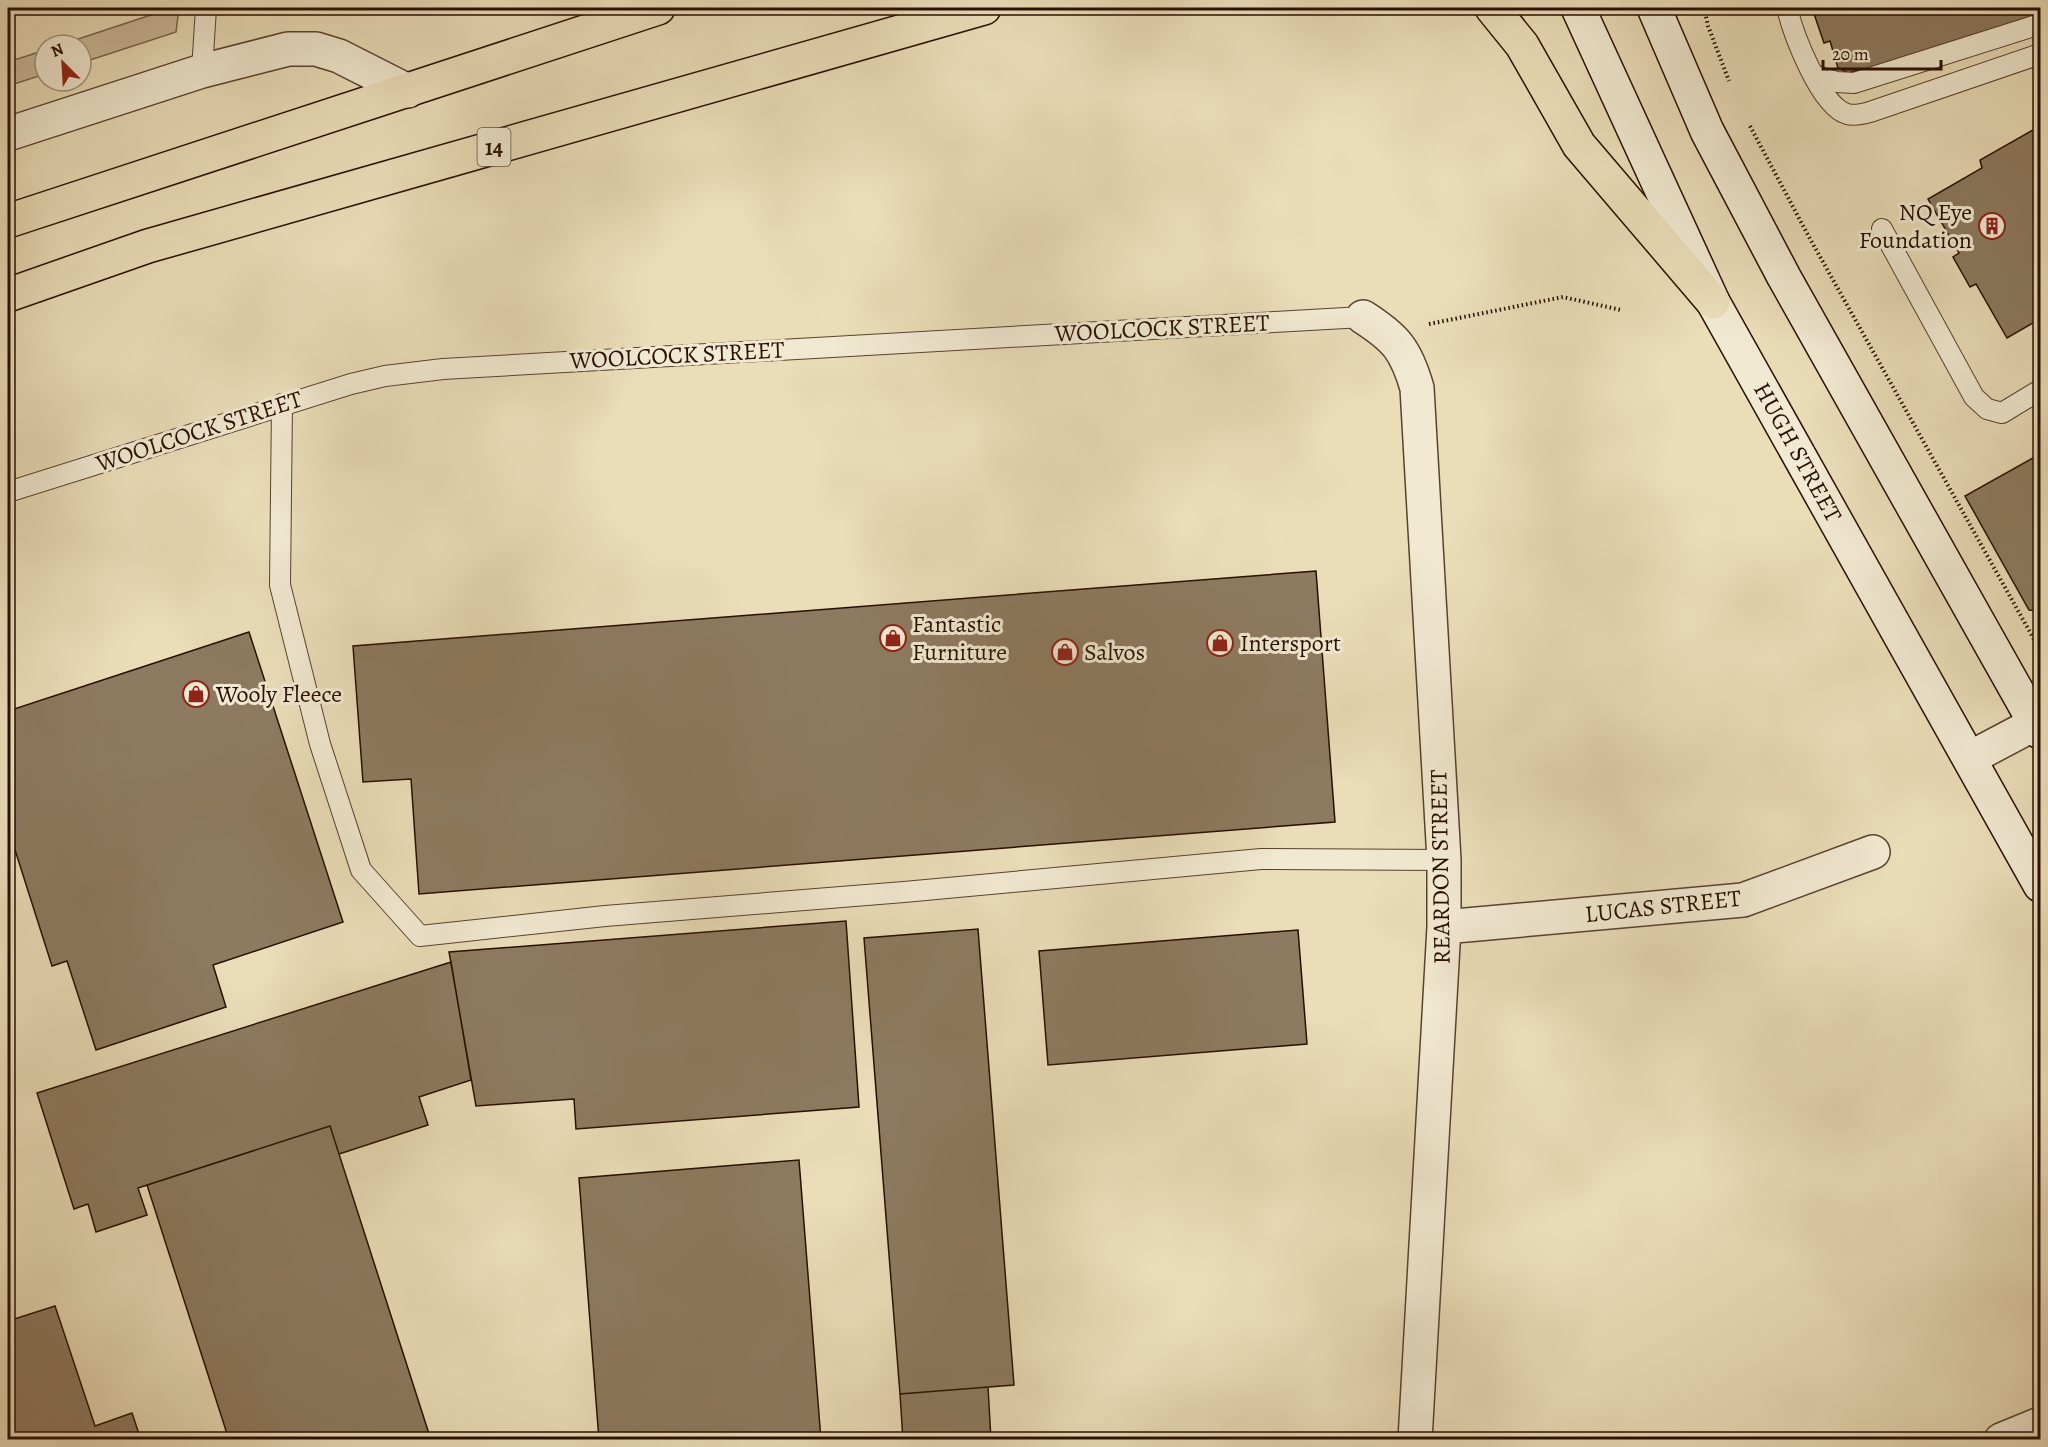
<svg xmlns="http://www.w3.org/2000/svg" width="2048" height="1447" viewBox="0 0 2048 1447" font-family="Alegreya,serif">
	<rect width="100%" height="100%" fill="#eaddb8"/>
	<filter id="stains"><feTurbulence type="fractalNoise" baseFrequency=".00333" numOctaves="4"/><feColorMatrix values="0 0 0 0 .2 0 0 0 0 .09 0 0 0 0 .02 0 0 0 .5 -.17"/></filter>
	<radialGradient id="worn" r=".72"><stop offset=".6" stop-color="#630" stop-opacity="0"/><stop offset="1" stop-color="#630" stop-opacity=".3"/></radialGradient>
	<path fill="#c9ba99" stroke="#78644c" stroke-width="1.5" d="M172 8H179L176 32 81 63V45H60Z
		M45 50V74L8 86V62Z"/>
	<path fill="#8d7a60" stroke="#280f00" stroke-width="1.5" d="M1812 8H2040V31L1865 88 1859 70 1848 73 1838 68 1830 41 1824 43Z
		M2040 126V319L2007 338 1976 284 1970 287 1953 257 1959 253 1928 199 1982 168 1980 160Z
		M2040 454V611L2029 610 1965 496Z
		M1316 571 1335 822 419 894 411 779 363 782 353 646Z
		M249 632 343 922 213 965 226 1007 96 1050 67 961 52 966 8 828V711Z
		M846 921 859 1107 576 1129 574 1099 476 1106 449 952Z
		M978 929 1014 1385 900 1394 864 938Z
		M1298 930 1307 1044 1048 1065 1039 951Z
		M451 962 471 1080 419 1097 428 1125 339 1154 330 1126 138 1188 147 1215 96 1232 88 1204 74 1209 37 1093Z
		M330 1126 339 1154 431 1440H229L147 1185Z
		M799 1160 821 1440H599L579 1178Z
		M55 1306 95 1426 132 1413 141 1440H8V1321Z
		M988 1387 991 1440H903L900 1394Z"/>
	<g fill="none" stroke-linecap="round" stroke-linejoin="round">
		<defs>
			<path id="service" d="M1787 8C1793 33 1820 106 1847 114 1854 116 1863 114 1870 112L2040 54
				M202 71 206 8
				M1813 75 1837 82 1854 83 2040 24
				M1882 229 1974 397 1987 409 2002 413 2040 390
				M282 404 280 585 320 744 361 870 420 936 605 916 904 892 1261 859 1444 860
				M8 492 351 384 385 376 443 369 1363 317"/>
			<path id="minor" d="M8 134 202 71 288 49H316L339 56 408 91
				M1363 317C1396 338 1406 350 1417 388L1444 860V927L1415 1440
				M1970 758 2040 721
				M1444 927 1743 900 1873 852
				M2001 1440 2040 1424"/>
			<path id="secondary" d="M1578 8 1713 302 2040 885
				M1654 8 1707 131 1784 277 2040 732"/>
			<path id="primary" d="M1492 8 1522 45 1579 145 1713 302
				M8 221 658 8
				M8 295 148 246 984 8"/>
		</defs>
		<use href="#service" stroke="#58422e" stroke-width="22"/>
		<use href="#minor" stroke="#58422e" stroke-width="36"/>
		<use href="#secondary" stroke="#280f00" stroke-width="36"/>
		<use href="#primary" stroke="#280f00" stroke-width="36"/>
		<path stroke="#280f00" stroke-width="4" stroke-dasharray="1.5 3" stroke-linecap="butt" d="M1704 8 1708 26 1729 81
			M1750 126 1809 237 2040 650
			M1429 324 1563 297 1621 310"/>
		<use href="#service" stroke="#f1e9d1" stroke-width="20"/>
		<use href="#minor" stroke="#f1e9d1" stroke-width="33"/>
		<use href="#secondary" stroke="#f1e9d1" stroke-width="33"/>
		<use href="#primary" stroke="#eaddb8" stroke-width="33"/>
	</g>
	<defs>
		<symbol id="building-ring" viewBox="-11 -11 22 22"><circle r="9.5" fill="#f1e9d1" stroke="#8f2418" stroke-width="1.5"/><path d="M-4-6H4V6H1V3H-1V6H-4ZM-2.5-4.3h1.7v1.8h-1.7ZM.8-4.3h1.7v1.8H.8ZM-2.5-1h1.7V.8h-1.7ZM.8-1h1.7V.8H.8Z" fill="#8f2418"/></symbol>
		<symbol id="shop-ring" viewBox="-11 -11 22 22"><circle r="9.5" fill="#f1e9d1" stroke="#8f2418" stroke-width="1.5"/><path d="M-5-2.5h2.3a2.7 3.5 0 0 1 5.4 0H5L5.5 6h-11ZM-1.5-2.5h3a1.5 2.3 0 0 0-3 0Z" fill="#8f2418"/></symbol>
	</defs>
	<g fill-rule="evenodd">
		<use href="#building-ring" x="1977" y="211" width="30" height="30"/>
		<use href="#shop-ring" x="878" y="623" width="30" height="30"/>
		<use href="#shop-ring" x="1205" y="628" width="30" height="30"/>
		<use href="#shop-ring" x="1050" y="637" width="30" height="30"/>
		<use href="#shop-ring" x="181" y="679" width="30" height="30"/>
	</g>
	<g text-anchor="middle" stroke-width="6" stroke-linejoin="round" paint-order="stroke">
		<rect fill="#f1e9d1" stroke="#64503f" stroke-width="1.5" x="477.5" y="128" width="33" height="38" rx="4.5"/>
		<g font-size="22" font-weight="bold" fill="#280f00">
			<text x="494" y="155">14</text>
		</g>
		<g font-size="24" fill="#280f00" stroke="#f1e9d1" text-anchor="start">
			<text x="1972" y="220" text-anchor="end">NQ Eye<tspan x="1972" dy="28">Foundation</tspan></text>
			<text x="912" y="632">Fantastic<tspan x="912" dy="28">Furniture</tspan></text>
			<text x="1240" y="651">Intersport</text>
			<text x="1084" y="660">Salvos</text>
			<text x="216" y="702">Wooly Fleece</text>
		</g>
		<g font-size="24" fill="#280f00" stroke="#f1e9d1">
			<text transform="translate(1162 328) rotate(-3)" y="8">WOOLCOCK STREET</text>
			<text transform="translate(677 355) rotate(-3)" y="8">WOOLCOCK STREET</text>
			<text transform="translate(199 431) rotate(-18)" y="8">WOOLCOCK STREET</text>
			<text transform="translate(1798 452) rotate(61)" y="8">HUGH STREET</text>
			<text transform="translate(1440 867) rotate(-91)" y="8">REARDON STREET</text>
			<text transform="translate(1663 906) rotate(-6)" y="8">LUCAS STREET</text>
		</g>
	</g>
	<rect width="2048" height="1447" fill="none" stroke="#eaddb8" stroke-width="30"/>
	<rect x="9" y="9" width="2030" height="1429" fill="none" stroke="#280f00" stroke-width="3"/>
	<rect x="15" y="15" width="2018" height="1417" fill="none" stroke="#280f00" stroke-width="1.5"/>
	<g transform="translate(63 63) rotate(336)"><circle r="28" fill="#f1e9d1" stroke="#a1927d" stroke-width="1.5"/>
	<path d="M0-4.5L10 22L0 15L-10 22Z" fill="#8f2418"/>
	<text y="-9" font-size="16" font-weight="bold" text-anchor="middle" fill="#280f00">N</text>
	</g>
	<path d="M1823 60v9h118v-9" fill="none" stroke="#280f00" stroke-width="3"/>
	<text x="1832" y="60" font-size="18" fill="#280f00" stroke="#f1e9d1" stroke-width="4.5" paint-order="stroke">20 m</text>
	<rect width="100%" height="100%" filter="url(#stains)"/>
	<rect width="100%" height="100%" fill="url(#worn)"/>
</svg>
